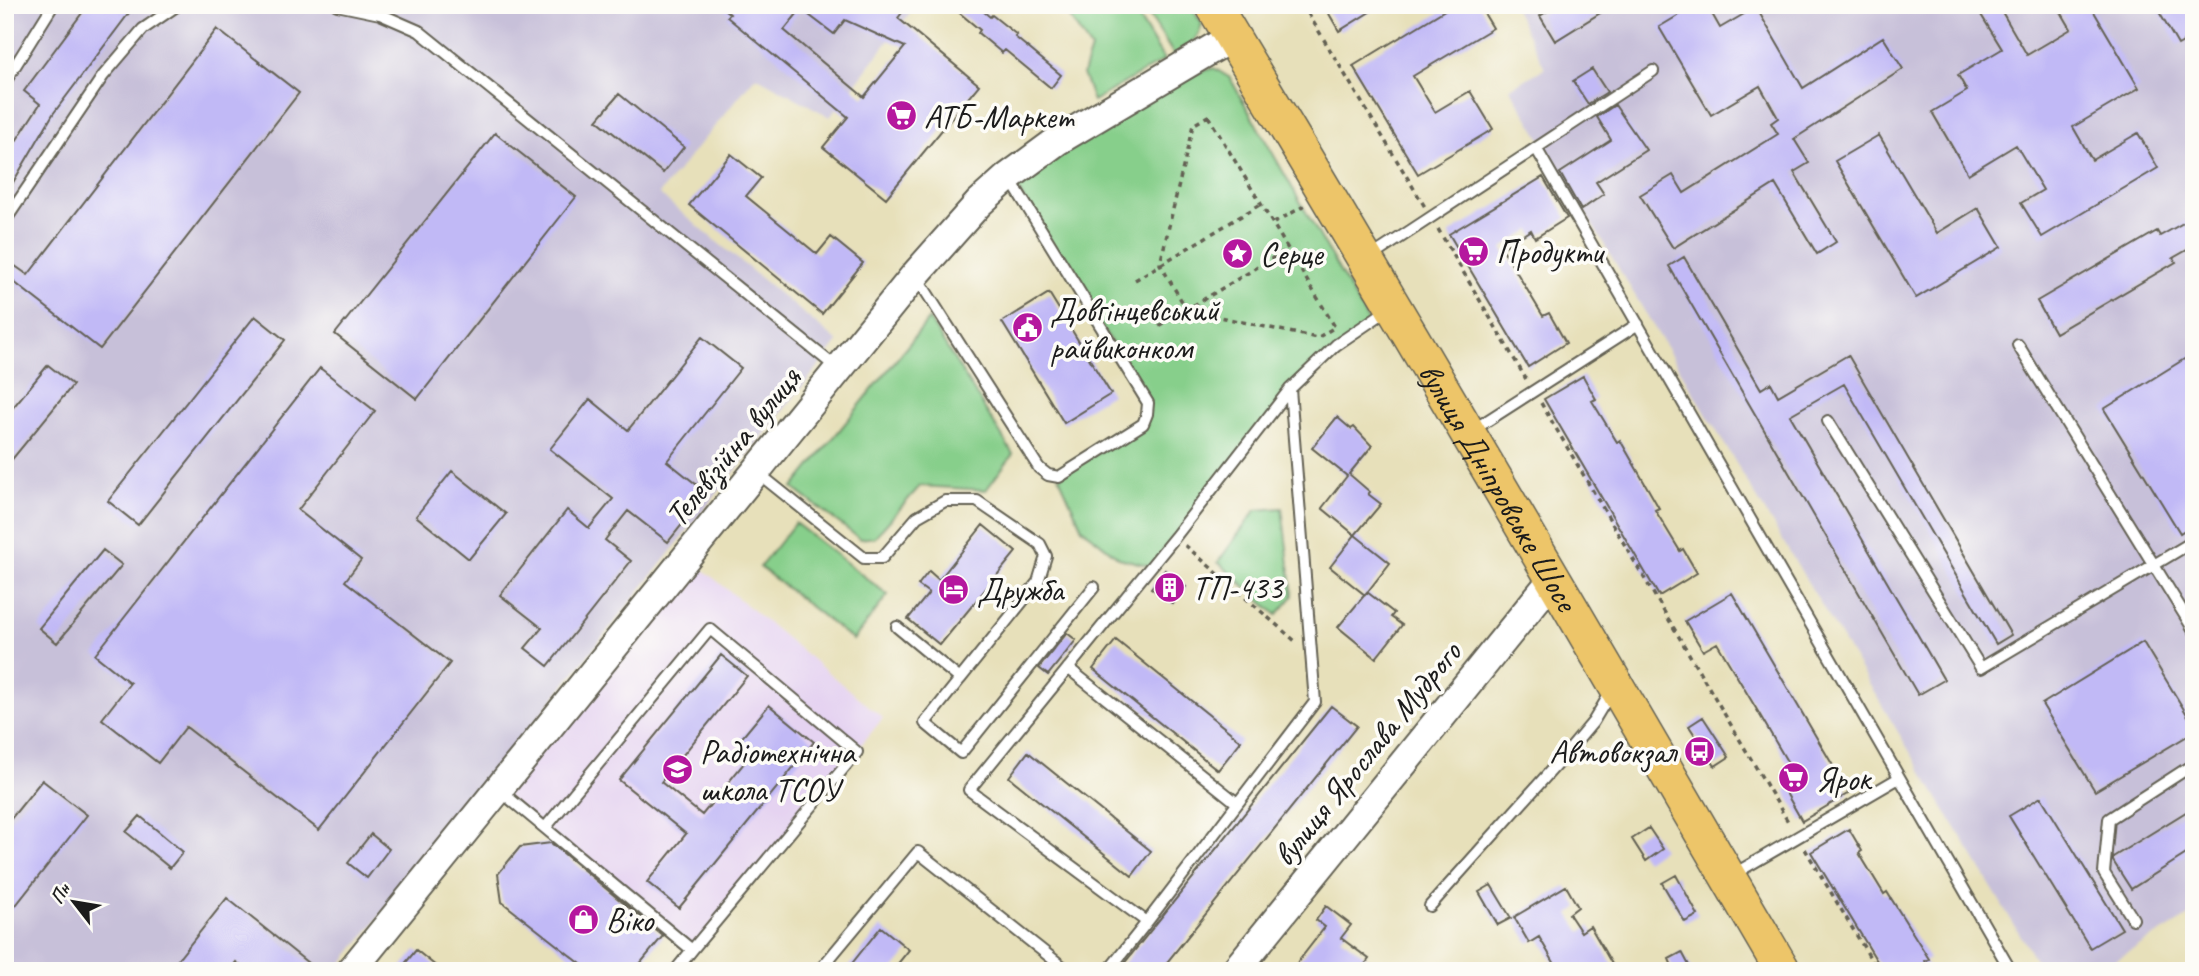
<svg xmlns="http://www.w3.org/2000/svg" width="2199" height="976" viewBox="0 0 2199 976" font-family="Caveat,sans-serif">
	<rect width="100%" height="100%" fill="#fdfcf7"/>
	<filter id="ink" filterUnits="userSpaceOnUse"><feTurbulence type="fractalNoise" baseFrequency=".0143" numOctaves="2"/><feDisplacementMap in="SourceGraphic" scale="14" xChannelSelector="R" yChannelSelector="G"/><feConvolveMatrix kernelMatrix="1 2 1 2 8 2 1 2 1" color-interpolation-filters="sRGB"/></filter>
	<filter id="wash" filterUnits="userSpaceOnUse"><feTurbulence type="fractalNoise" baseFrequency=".00686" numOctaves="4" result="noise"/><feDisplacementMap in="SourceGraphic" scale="28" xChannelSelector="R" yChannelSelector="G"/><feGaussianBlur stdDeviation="1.57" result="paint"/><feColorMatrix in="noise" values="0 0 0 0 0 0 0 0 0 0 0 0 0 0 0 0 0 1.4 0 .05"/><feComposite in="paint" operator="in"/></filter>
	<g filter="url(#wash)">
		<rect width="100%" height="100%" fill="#e7e0ba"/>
		<path fill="#e5d3f1" d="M688 557 883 718 692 950 498 789Z"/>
		<path fill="#c7c0d9" d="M5 5H916L830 117 756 76 659 194 838 342 336 971H5Z
			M1513 5H2194V913L2097 971H2042L1510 88 1545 68Z"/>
		<path fill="#87cf8b" stroke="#527654" stroke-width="2" d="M1056 5H1131L1164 60 1093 101 1083 74 1091 49 1064 9Z
			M1143 5H1190L1202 24C1198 41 1188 46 1174 55Z
			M1214 68 1230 78 1369 323 1290 389 1151 566 1119 558 1082 528 1059 477 1143 424 1148 403 1016 186 1063 150 1197 73Z
			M929 319 1013 454 986 490 920 486 875 537 860 539 793 488Z
			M1282 508 1293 596 1277 615 1218 562 1256 510Z
			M795 523 888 595 853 640 760 567Z"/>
		<g id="blocks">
			<path fill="#c1b9f6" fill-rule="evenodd" d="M88 5H135L53 114 5 196V158L40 104 24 91Z
				M719 5H908L898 18 979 85 886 198 823 147 848 117 727 17 730 14ZM801 9 834 34 845 20 905 47 864 97 784 30Z
				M950 5H976L990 17 992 15 1017 35 1015 37 1061 75 1051 88 1005 50 1002 53 978 33 980 30Z
				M1324 5H1381L1339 31Z
				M1453 5H1479L1493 28 1413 76 1435 112 1470 91 1493 129 1418 174 1353 66Z
				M1557 5H1613L1555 41 1540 16Z
				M1696 5H1707L1720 28 1756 7 1803 88 1883 37 1903 69 1794 139 1809 163 1794 172 1836 242 1817 254 1775 184 1673 248 1640 195 1673 175 1684 193 1778 134 1771 123 1778 118 1760 86 1711 115 1659 27Z
				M1975 5H1998L2027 55 2071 29 2057 5H2090L2139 88 2073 127 2092 160 2138 133 2158 168 2042 237 2021 203 2043 190 2016 145 1968 174 1932 112 1967 91 1958 75 2002 49Z
				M2155 5H2194V36L2178 45Z
				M217 29 299 93 100 349 5 275V259L28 275Z
				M1592 69 1607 92 1588 104 1573 81Z
				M619 94 684 147 663 173 597 120Z
				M1615 105 1646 150 1596 182 1604 194 1581 210 1560 173 1611 140 1597 117Z
				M495 133 576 197 417 399 335 334Z
				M1879 135 1937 233 1978 208 2001 247 1916 298 1835 161Z
				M731 154 761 178 746 196 768 214 817 254 831 237 863 263 822 314 689 205Z
				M1543 177 1567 218 1535 238 1531 230 1502 248 1543 316 1549 313 1566 343 1528 367 1449 234Z
				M2194 217V246L2173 258 2176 262 2055 333 2037 301 2157 231 2160 236Z
				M1684 257 1761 389 1771 383 1778 396 1848 355 2011 635 1996 644 1844 384 1790 415 1944 680 1918 695 1669 266Z
				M1049 293 1111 394 1064 423 1002 322Z
				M255 316 285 340 138 525 108 501Z
				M702 337 741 368 667 461 707 493 668 542 628 511 605 540 631 561 548 666 525 648 542 628 500 595 567 510 589 528 613 499 550 449 590 399 628 430Z
				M2194 353V524L2180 533 2104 409Z
				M48 365 73 385 5 468V417Z
				M320 368 375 411 298 510 361 560 345 581 450 663 319 830 186 727 158 763 102 719 130 683 95 655Z
				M1583 376 1596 399 1592 401 1617 442 1620 440 1659 508 1655 510 1680 551 1683 549 1697 573 1659 596 1544 399Z
				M1337 417 1351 429 1354 427 1372 446 1349 474 1370 492 1368 494 1381 504 1355 535 1322 508 1347 476 1312 448Z
				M452 471 506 514 469 559 416 516Z
				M983 525 1016 552 940 645 908 619 929 593 918 585 929 571 939 580Z
				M1355 535 1390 563 1365 595 1330 567Z
				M103 550 122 565 57 643 39 628Z
				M1165 570 1186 587 1173 604 1151 588Z
				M1367 592 1394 613 1391 617 1402 625 1376 658 1338 627Z
				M1732 593 1849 793 1802 821 1785 791 1799 782 1757 710 1717 643 1703 651 1685 621Z
				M1067 633 1076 640 1048 675 1039 668Z
				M1116 640 1241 741 1218 770 1093 669Z
				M2143 642 2194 726V732L2095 791 2042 704Z
				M721 655 747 676 661 782 702 815 753 752 739 741 769 705 814 742 679 908 647 882 686 834 619 780Z
				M1331 706 1357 726 1160 971H1118Z
				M1703 717 1729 757 1715 766 1689 726Z
				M1028 752 1151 851 1132 876 1009 777Z
				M42 780 87 815 5 919V826Z
				M2041 797 2122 929 2090 948 2009 816Z
				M2194 807V849L2131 889 2113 861V857Z
				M140 816 183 852 170 868 126 832Z
				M1649 828 1663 849 1646 861 1632 839Z
				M1849 829 1862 851 1859 853 1884 894 1887 892 1929 959 1925 961 1931 971H1883L1811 852Z
				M371 834 389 849 367 878 348 863Z
				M551 843 663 936 634 971H590L502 902 498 874 520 847Z
				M1676 875 1698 915 1685 922 1662 883Z
				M1491 885 1511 918 1498 925 1479 892Z
				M1566 886 1578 907 1569 914 1581 932 1590 926 1616 971H1559L1539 937 1529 943 1514 917Z
				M227 898 318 971H247L236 962 229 971H169Z
				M1326 906 1351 925 1341 938 1369 959 1360 971H1291L1325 927 1316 920Z
				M881 927 909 950 892 971H846Z
				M416 950 442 971H399Z
				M1682 952 1692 971H1674L1669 959Z"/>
		</g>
	</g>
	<g filter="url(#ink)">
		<use href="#blocks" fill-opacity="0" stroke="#636153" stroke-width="2"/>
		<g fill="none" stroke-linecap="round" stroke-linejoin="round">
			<defs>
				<path id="service" d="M337 5 380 14 419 31 837 368
					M5 82 53 5
					M1536 148 2011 971
					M5 221 103 76 143 29 178 5
					M1369 258 1653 71
					M916 276 1039 468 1048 475 1059 477 1143 424 1147 414 1148 403 1010 179
					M2018 345 2194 630
					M1290 389 1315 702 1147 922 969 790 1175 537 1290 389 1336 345 1389 309
					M1828 421 1981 668 2194 541
					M1473 430 1638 324
					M758 473 864 558H882L917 517 945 501H977L1040 544 1046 556 1038 582 960 679 897 627
					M1068 668 1237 803
					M960 679 925 723 961 753 1094 587
					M498 789 692 950 857 752 710 629 545 828
					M1734 874 1899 778
					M1430 906 1572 747 1593 722 1611 692
					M2133 919 2104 873 2109 819 2194 764
					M675 971 692 950
					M819 971 918 852 1068 971
					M1108 971 1147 922"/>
				<path id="tertiary" d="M351 971 915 275 979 203 1008 177 1057 141 1232 37
					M1235 971 1552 580"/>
				<g id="primary">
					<path id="s1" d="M1213 5C1406 325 1594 648 1783 971"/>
				</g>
			</defs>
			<use href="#service" stroke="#636153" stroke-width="14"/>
			<use href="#tertiary" stroke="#636153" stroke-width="32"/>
			<use href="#primary" stroke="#636153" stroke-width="38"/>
			<path stroke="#636153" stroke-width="3.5" stroke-dasharray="5 5" stroke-linecap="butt" d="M1303 5 1425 207
				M1208 116 1335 327 1317 338 1187 310 1160 264 1193 125Z
				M1274 223 1304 206
				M1438 229 1526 379
				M1135 280 1261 204
				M1159 326 1288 249
				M1541 403 1790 825
				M1185 545 1295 641
				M1805 849 1878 971"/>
			<use href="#service" stroke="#fff" stroke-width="10"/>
			<use href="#tertiary" stroke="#fff" stroke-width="28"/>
			<use href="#primary" stroke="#edc569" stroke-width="35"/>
		</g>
	</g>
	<defs>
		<symbol id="supermarket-disc" viewBox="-11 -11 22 22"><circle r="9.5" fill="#b5179e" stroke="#fdfcf7"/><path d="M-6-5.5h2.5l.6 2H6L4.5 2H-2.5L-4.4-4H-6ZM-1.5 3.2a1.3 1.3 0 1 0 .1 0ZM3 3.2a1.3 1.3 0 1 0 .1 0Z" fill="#fff"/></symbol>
		<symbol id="sight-disc" viewBox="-11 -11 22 22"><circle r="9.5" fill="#b5179e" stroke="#fdfcf7"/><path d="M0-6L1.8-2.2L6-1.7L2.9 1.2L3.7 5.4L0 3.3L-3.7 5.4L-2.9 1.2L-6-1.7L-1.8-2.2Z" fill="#fff"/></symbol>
		<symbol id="civic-disc" viewBox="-11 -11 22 22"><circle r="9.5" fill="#b5179e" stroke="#fdfcf7"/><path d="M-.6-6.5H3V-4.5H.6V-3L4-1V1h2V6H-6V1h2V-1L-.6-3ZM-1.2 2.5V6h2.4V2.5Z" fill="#fff"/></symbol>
		<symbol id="building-disc" viewBox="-11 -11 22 22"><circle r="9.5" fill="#b5179e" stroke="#fdfcf7"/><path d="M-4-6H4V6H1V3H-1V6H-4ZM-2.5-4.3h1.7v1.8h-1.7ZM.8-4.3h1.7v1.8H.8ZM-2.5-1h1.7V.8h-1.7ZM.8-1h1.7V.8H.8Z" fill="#fff"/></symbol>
		<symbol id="hotel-disc" viewBox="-11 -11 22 22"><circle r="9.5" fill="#b5179e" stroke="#fdfcf7"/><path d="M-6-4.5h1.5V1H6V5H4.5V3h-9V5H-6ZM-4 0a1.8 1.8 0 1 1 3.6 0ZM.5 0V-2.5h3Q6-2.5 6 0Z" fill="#fff"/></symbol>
		<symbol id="bus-disc" viewBox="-11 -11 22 22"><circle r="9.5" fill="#b5179e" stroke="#fdfcf7"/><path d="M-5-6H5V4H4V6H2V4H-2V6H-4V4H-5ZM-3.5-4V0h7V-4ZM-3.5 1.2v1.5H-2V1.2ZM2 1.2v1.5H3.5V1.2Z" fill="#fff"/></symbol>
		<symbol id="school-disc" viewBox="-11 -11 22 22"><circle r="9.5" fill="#b5179e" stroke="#fdfcf7"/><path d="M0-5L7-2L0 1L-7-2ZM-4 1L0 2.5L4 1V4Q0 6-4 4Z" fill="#fff"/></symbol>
		<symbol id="shop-disc" viewBox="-11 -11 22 22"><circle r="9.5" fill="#b5179e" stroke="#fdfcf7"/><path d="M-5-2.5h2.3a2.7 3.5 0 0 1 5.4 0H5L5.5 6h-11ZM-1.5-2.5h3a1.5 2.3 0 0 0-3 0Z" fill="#fff"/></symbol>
	</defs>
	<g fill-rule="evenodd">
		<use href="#supermarket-disc" x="884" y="98" width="35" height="35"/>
		<use href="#supermarket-disc" x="1456" y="234" width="35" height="35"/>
		<use href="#sight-disc" x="1220" y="236" width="35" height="35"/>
		<use href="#civic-disc" x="1010" y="310" width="35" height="35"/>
		<use href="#building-disc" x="1152" y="570" width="35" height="35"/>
		<use href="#hotel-disc" x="936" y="572" width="35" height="35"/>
		<use href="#bus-disc" x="1682" y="734" width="35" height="35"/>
		<use href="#school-disc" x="660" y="752" width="35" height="35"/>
		<use href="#supermarket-disc" x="1776" y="760" width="35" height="35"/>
		<use href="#shop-disc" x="566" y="902" width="35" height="35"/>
	</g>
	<g text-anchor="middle" stroke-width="7" stroke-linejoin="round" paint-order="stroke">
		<g font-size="33" fill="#1c1c1c" stroke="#fdfcf7" text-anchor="start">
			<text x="924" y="128">АТБ-Маркет</text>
			<text x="1496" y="263">Продукти</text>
			<text x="1260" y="265">Серце</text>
			<text x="1050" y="321">Довгінцевський<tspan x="1050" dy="38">райвиконком</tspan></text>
			<text x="1192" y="599">ТП-433</text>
			<text x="977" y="601">Дружба</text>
			<text x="700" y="763">Радіотехнічна<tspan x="700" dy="38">школа ТСОУ</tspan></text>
			<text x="1676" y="763" text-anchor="end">Автовокзал</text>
			<text x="1816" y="790">Ярок</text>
			<text x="606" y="931">Віко</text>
		</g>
		<g font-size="33" fill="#1c1c1c" stroke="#fdfcf7">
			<text transform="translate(732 446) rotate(-51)" y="12">Телевізійна вулиця</text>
			<text dy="12" stroke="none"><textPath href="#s1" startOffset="560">вулиця Дніпровське Шосе</textPath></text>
			<text transform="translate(1366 753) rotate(-51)" y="12">вулиця Ярослава Мудрого</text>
		</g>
	</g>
	<rect width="2199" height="976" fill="none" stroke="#fdfcf7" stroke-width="28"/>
	<g transform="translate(74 902) rotate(301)" stroke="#fdfcf7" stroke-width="5" paint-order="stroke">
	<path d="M0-5L12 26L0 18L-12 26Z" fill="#1c1c1c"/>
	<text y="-10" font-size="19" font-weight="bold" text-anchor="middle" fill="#1c1c1c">Пн</text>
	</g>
</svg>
